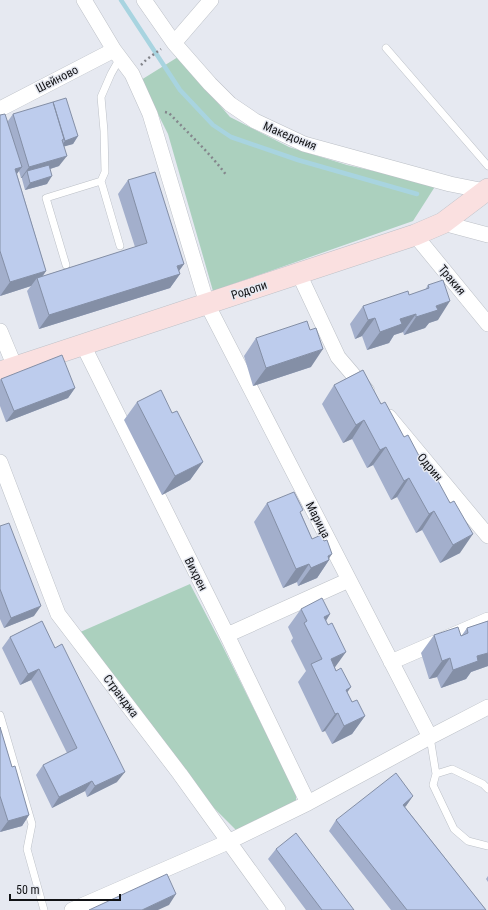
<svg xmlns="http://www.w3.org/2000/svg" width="488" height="910" viewBox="0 0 488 910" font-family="'Roboto Condensed',sans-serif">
	<rect width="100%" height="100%" fill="#e6e9f1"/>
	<path fill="#abd0be" d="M178 57 230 117 289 147 347 165 436 185 413 221 213 291 168 134 141 80Z
		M190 584 221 643 296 793V803L238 832 212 806 78 633Z"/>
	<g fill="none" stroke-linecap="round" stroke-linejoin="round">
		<path stroke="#a8d4e0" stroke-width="4.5" d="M121 0 180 90 213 125 231 137 298 160 417 194"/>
		<defs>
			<path id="lane" d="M386 48 488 166
				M101 181 120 246
				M66 265 46 198 101 181 105 172 104 131 101 97 111 74 120 58
				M0 715 32 824 27 849 44 910
				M430 737 436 774 433 785 454 829 468 841 488 846
				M436 774 452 769 483 784 488 789"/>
			<path id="street" d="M84 0 114 50 132 74 150 114 207 304 430 737
				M144 0 174 43 210 84 230 104 255 121 304 144 450 184 485 191
				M174 43 211 0
				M0 109 114 50
				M443 223 488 235
				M415 235 488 324
				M299 274 338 357 367 391
				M0 331 15 367
				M83 345 227 635 308 803
				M389 417 488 536
				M0 462 58 614 180 774 278 910
				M227 635 349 580
				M391 662 488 620
				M72 910 228 842 308 803 430 737 488 707"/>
			<path id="secondary" d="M0 372 415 235 443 223 488 189"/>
		</defs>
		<use href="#lane" stroke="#bcc0c7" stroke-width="8"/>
		<use href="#street" stroke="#bcc0c7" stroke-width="16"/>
		<use href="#secondary" stroke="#bcc0c7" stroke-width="22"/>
		<path stroke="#84868c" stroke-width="2.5" stroke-dasharray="2 3" stroke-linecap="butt" d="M141 65 146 60 161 49
			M165 112 169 113C189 134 210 153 227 176"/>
		<use href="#lane" stroke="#fff" stroke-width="7"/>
		<use href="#street" stroke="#fff" stroke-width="15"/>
		<use href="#secondary" stroke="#fae0e0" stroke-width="21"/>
	</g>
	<path fill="#a3afcc" d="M13 114 78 136 73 144 64 146 59 166 50 169 47 184 25 190 22 179V178H21L19 171 17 174 46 271 43 276 135 247 118 194 128 180 184 264 179 271 180 274 170 288 39 329 27 291 31 286 0 296V115L8 121Z
		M428 285 438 320 429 323 425 328 404 335 403 332 394 335 389 343 367 350 362 336 355 339 350 324 363 306 409 295 425 290Z
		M256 338 311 367 253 386 244 356Z
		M363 370 460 553 440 563 422 530 416 533 397 497 391 500 373 465 367 468 352 439 343 443 322 404 334 385Z
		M1 379 75 388 68 398 6 422 0 406V380Z
		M137 402 172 413 203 462 190 480 162 495 124 420Z
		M267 503 301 513 312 539 329 560 317 578 298 586 297 582 283 588 254 522Z
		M0 526 34 616 4 628 0 619Z
		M301 609 330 614 326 621 335 668 336 671 351 687 347 692 352 702 365 716 352 734 332 744 325 731 322 732 298 682 306 671 291 641 293 638 288 627Z
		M42 621 117 782 87 797 85 791 52 808 36 775 43 765 67 753 31 680 20 685 2 648 10 637Z
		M488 621V666L471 672 466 679 441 688 437 677 429 679 421 653 434 635H462L467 628Z
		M0 727 12 767 29 815 22 826 0 832Z
		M413 796 405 807 486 910H391L329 831 336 820Z
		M276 849 354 910H306L268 859Z
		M488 876V882L486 879Z"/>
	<path fill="#848fa6" d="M78 136 73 144 59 148 65 141Z
		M67 156 59 166 28 176 27 171 22 178H21L29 167Z
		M22 167 12 180 15 169Z
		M52 176 47 184 25 190 30 183Z
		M184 264 176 275 180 274 170 288 39 329 49 315Z
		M46 271 38 282 37 278 31 286 0 296 10 282Z
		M450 301 438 320 429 323 425 328 404 335 416 317 436 306Z
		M416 314 403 332 394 335 389 343 367 350 380 332 400 319Z
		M375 318 362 336 355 339 368 320Z
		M323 349 311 367 253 386 266 368Z
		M75 388 68 398 6 422 14 411Z
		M364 420 352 439 343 443 356 425Z
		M386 447 373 465 367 468 380 450Z
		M203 462 190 480 162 495 175 476Z
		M409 478 397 497 391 500 404 481Z
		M434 511 422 530 416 533 429 514Z
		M473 534 460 553 440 563 453 545Z
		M332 554 328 560H329L317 578 298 586 311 568 328 556Z
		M309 564 297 582 283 588 296 569Z
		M41 606 34 616 4 628 11 618Z
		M330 614 318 633 324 617Z
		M346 652 333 670 331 659Z
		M488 653V666L471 672 466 679 441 688 453 670 477 656Z
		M450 658 437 677 429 679 442 661Z
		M39 669 31 680 20 685 28 674Z
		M351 687 338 705 346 690Z
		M338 713 325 731 322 732 335 714Z
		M365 716 352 734 332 744 344 726Z
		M125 772 117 782 87 797 95 786Z
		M92 781 85 791 52 808 59 797Z
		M413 796 406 806 395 815 403 805Z
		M29 815 22 826 0 832 8 821Z
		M176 894 169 905 158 910H142Z"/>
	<path fill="#bdcced" stroke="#848fa6" d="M66 98 78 136 65 141 53 102Z
		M53 102 64 139 62 140 67 156 29 167 13 114Z
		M5 114 22 167 15 169 46 271 10 282 0 251V115Z
		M49 165 52 176 30 183 27 171Z
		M155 172 184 264 177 266 180 274 49 315 37 278 147 243 128 180Z
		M443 280 450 301 436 306 438 310 416 317V314L400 319 402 324 380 332 375 318 368 320 363 306 408 291 409 295 429 288 428 285Z
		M307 321 310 330 316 328 323 349 266 368 256 338Z
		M62 355 75 388 14 411 1 379Z
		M363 370 381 404 385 402 404 437 408 435 427 471 431 468 450 503 454 501 473 534 453 545 434 511 429 514 409 478 404 481 386 447 380 450 364 420 356 425 334 385Z
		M161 390 172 413 177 411 203 462 175 476 137 402Z
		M294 492 303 510 300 512 312 539 321 535 324 541 327 540 332 554 328 556 329 560 311 568 309 564 296 569 267 503Z
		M9 523 41 606 11 618 0 589V526Z
		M322 598 330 614 324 617 328 625 332 623 346 652 331 659 336 671 341 668 351 687 346 690 352 702 357 700 365 716 344 726 338 713 335 714 311 664 322 659 304 623 307 621 301 609Z
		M42 621 55 648 62 644 125 772 95 786 92 781 59 797 43 765 77 748 39 669 28 674 10 637Z
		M488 621V653L477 656 478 661 453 670 450 658 442 661 434 635 458 627 461 636 468 633 467 628Z
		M0 727 12 767 15 766 29 815 8 821 0 796Z
		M396 773 413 796 403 805 486 910H407L336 820Z
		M296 833 354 910H322L276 849Z
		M167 874 176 894 142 910H89Z"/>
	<g text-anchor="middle" stroke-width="3" stroke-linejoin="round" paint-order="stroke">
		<g font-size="12" fill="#111215" stroke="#e6e9f1">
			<text transform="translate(57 79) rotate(-27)" y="4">Шейново</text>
			<text transform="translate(290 136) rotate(22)" y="4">Македония</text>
			<text transform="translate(452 280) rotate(50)" y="4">Тракия</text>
			<text transform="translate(249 290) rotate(-18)" y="4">Родопи</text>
			<text transform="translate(430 467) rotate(50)" y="4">Одрин</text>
			<text transform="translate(318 520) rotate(63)" y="4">Марица</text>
			<text transform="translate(196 574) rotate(63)" y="4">Вихрен</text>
			<text transform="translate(121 696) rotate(53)" y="4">Странджа</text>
		</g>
	</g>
	<path d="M10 894v6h110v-6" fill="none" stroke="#111215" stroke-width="2"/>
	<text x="16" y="894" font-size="12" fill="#111215" stroke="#e6e9f1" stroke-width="3" paint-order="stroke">50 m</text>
</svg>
